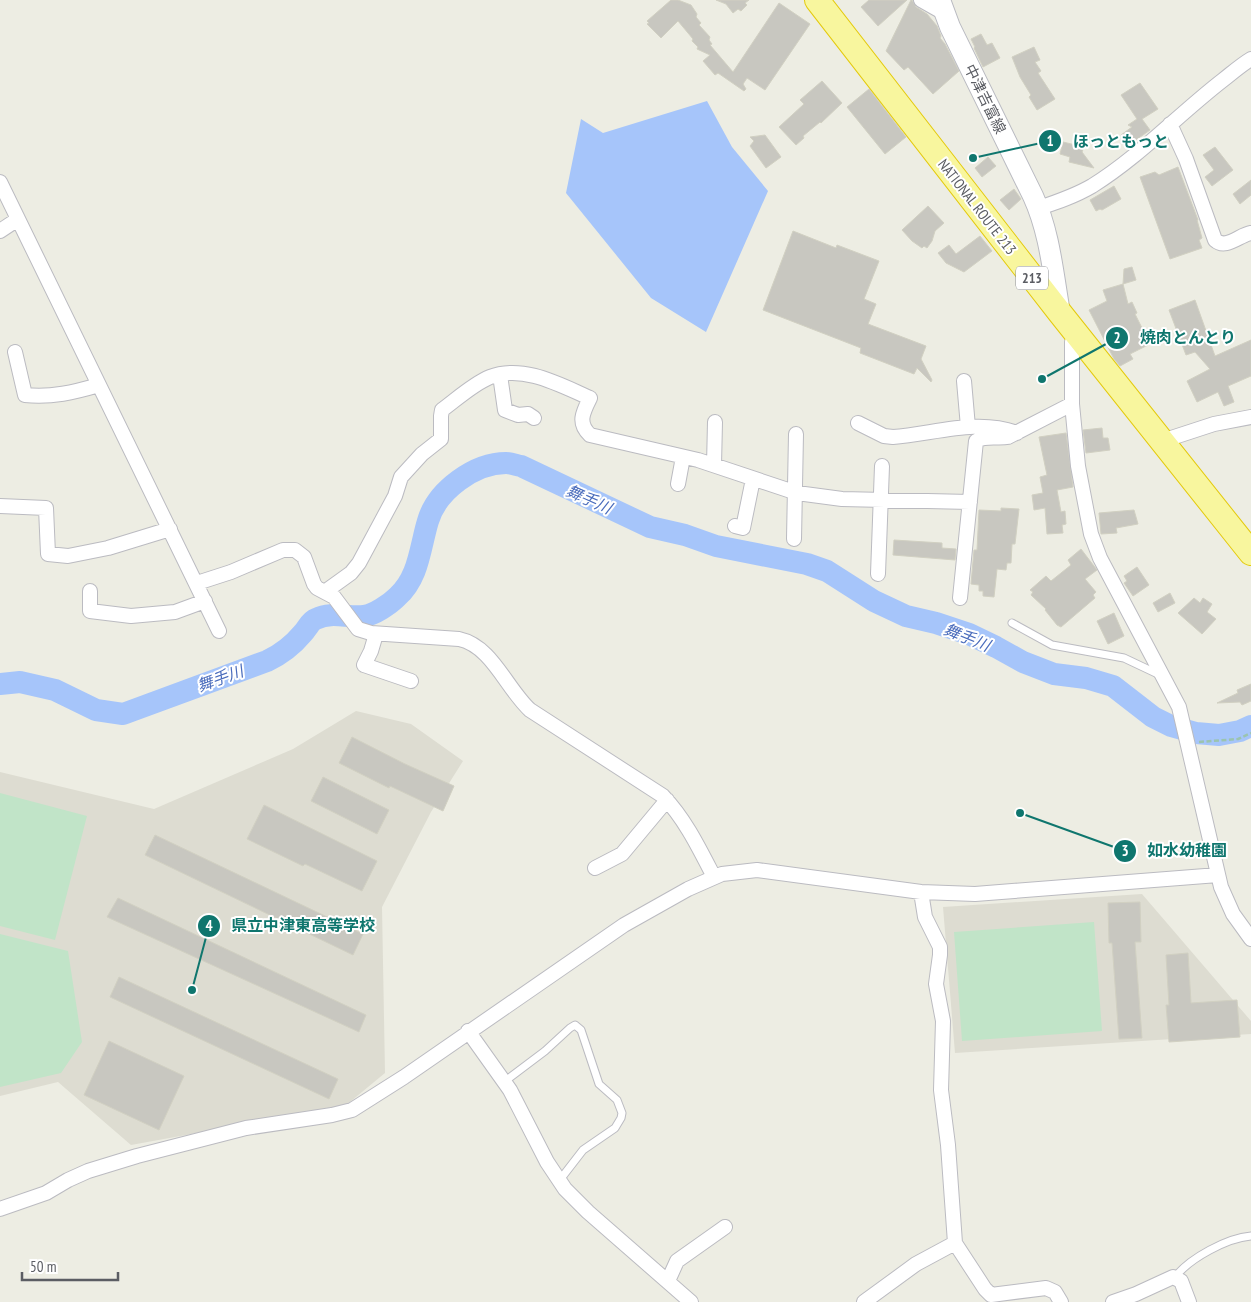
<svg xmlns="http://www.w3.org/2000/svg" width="1251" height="1302" viewBox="0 0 1251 1302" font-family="'PT Sans Narrow','Noto Sans JP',sans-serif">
	<rect width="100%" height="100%" fill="#edede3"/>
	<path fill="#dddcd1" d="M356 711 411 724 463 761 431 812 382 907 385 1073 345 1106 131 1145 58 1082 0 1096V772L154 809 293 749Z
		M1142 894 1251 1021V1034L955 1053 943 907Z"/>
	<path fill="#c1e4c8" d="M0 793 87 816 55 940 0 926Z
		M1094 922 1102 1031 962 1041 954 932Z
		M0 934 68 951 82 1042 61 1073 0 1087Z"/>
	<path fill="#a6c5fa" d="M707 101 732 147 768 191 706 332 651 298 566 193 581 119 603 133Z"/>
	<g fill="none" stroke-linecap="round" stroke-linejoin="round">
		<path stroke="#a6c5fa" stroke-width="22" d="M0 684 20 682 55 690 96 710 123 714 267 661C282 654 293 645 303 633 307 629 310 621 316 619 332 611 347 618 364 616 374 615 390 604 397 597 419 578 420 547 428 521 437 490 475 463 506 463 511 463 516 465 521 466L650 527 685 535 716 546 807 564 827 571 874 601 906 616 936 623 969 634 996 647 1023 662 1054 674 1086 678 1113 686 1153 717 1171 726 1196 733 1219 735 1240 731 1251 726"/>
	</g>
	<path fill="#c8c7c0" stroke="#d1d0c2" d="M671 0H678L691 5 697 14 696 17 701 23 699 25 710 37 709 40 712 44 710 45 733 72 779 3 810 24 765 90 747 78 743 84 746 89 744 91 718 73 715 75 703 61 710 55 697 49 698 47 692 41 693 39 678 21 661 38 647 24 649 23 647 21Z
		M716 0H749L745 3 747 5 741 11 738 9 733 13 726 4Z
		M869 0H907L878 26 861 7Z
		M911 0H912L916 7 927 14 937 26 941 36 940 38 945 44 959 71 933 94 908 67 904 70 886 51Z
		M981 34 987 45 992 43 1000 58 983 67 974 48 975 47 971 39Z
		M1034 47 1040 60 1035 62 1041 71 1038 73 1055 99 1037 110 1029 97 1031 95 1020 77 1012 57Z
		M822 81 842 103 821 123 820 122 803 136 804 138 796 145 779 127 804 104 800 100Z
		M1140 83 1158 109 1142 119 1150 130 1129 145 1121 135 1132 127 1128 125 1137 119 1121 95Z
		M869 89 906 137 885 154 847 107Z
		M765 135 781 157 766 168 750 146 754 141 750 137Z
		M1063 142 1084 147 1082 152 1094 168 1069 162 1070 157 1060 154Z
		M1215 147 1233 170 1212 186 1205 177 1214 170 1203 155Z
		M988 157 996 166 982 177 975 168Z
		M1178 167 1198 220H1197L1202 238 1199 240 1202 248 1170 259 1140 177 1155 172 1159 175Z
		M1251 180V195L1240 204 1233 194Z
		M1114 186 1121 199 1102 210 1100 209 1096 211 1090 200Z
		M1014 189 1021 199 1009 210 1000 200Z
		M928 206 944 223 935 231 932 241 927 248 924 246 922 248 912 241 902 230Z
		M793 231 836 248 837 245 879 261 864 299 876 304 868 324 926 346 921 359 932 380 931 382 917 368 914 374 860 353 861 348 763 310Z
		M980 236 992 251 964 272 946 263 938 253 949 245 956 254Z
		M1132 267 1136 280 1123 284 1124 269Z
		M1123 284 1128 304 1132 302 1137 313 1135 314 1145 334 1143 336 1148 345 1130 354 1133 359 1120 366 1114 359 1089 310 1107 301 1103 290Z
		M1195 300 1215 356 1251 340V376L1228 386 1234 402 1224 406 1218 392 1197 402 1187 381 1210 369 1195 352 1186 355 1169 310Z
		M1102 428 1103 438H1108L1110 450 1086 453 1083 430Z
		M1066 433 1073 487 1057 490 1061 512 1065 511 1066 524 1062 525 1063 533 1047 534 1045 508 1034 510 1032 495 1043 493 1040 477 1047 475 1039 437Z
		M1001 508 1019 509 1015 544H1012L1011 563H1007L1006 570 997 569 994 597 983 596V591H979V585L971 584 974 550H977L979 510 1001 511Z
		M1134 510 1138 524 1116 528 1117 533 1101 534 1099 513Z
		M894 540 942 543V548L956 549 955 560 893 555Z
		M1081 549 1097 570 1085 579 1096 592 1093 595 1095 598 1061 627 1057 625 1045 610 1046 609 1031 595 1033 592 1030 590 1046 576 1051 581 1071 565 1068 560Z
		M1137 567 1149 585 1133 596 1124 583 1127 581 1124 576Z
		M1170 593 1175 603 1158 612 1153 603Z
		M1194 598 1200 603 1203 598 1212 604 1207 612 1216 619 1202 634 1178 613Z
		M1114 613 1124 636 1108 644 1097 621Z
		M1251 684V701L1242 705 1240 702 1217 703 1238 693 1237 690Z
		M352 737 405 764 454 786 443 811 390 786 389 788 339 763Z
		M323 777 389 810 377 834 311 801Z
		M264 805 377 861 362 891 305 864 303 866 247 839Z
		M155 835 363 934 353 955 145 855Z
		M118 898 366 1015 359 1032 107 917Z
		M1140 902 1141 942H1135L1142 1038 1119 1039 1112 943H1109L1108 903Z
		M1188 953 1191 1003 1237 1000 1240 1037 1169 1042 1166 1005H1169L1166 955Z
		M119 977 338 1079 329 1099 110 997Z
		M109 1041 184 1076 159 1130 84 1095Z"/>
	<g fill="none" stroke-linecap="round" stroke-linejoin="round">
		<defs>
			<path id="service" d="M1012 623 1052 645 1124 658 1160 675
				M504 1082 545 1051 570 1028 575 1025 581 1030 599 1084 617 1100 622 1113 621 1118 615 1128 583 1150 559 1181
				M1175 1277C1190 1258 1227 1238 1251 1236"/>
			<path id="minor" d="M921 0 944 13
				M1170 124 1186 159 1215 240C1226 250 1239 235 1251 233
				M0 182 219 631
				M1039 208C1057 202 1075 196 1092 186 1140 156 1179 114 1223 80 1232 73 1241 65 1251 59
				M0 231 18 219
				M1076 334 1072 342V404L1078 466 1091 534 1100 558 1179 707 1221 887 1233 914 1251 939
				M15 352 25 395C51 398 75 392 99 385
				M500 375 505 410 518 415 528 414 534 418
				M964 381 968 427
				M858 423 884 436 893 437C934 434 977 418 1017 433
				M1162 441 1214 424 1251 417
				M714 465 715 422
				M678 484 683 457
				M0 506 46 508 48 554 68 556 108 548 170 529
				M735 526 743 528 753 479
				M794 539 796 434
				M878 574 882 466
				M197 583 231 572 283 550H295L304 557 314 584 317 588 334 597 358 629 371 633 459 639C492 646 506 688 530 710L663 796C685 819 699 848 714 877
				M90 591V611L131 616 175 612 205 601
				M326 591 351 573 359 563 395 496 401 477 422 454 441 439V416L442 410C457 399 473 384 490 377 523 364 560 385 590 398 583 412 577 423 590 435L698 460 797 493 842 499 970 502
				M960 598 976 441C985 435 998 439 1008 437L1072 404
				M376 634 371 651 364 665 411 681
				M595 868 622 854 667 800
				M468 1031 510 1090 547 1162 565 1189 588 1212 691 1302
				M0 1209 46 1193 68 1180 88 1171 137 1156 246 1128 332 1115 352 1110 404 1077 624 925 688 889 722 874 757 870 921 892 975 894 1218 875
				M955 1243 985 1289 991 1295 1046 1288 1055 1292 1061 1302
				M668 1281 677 1261 725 1227
				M864 1302 916 1264 955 1243 948 1145 941 1090 943 1021 936 984 940 955V947L925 917 921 892
				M1113 1302 1136 1294 1173 1277 1181 1281 1189 1302"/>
			<path id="secondary" d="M940 0 950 27 1033 196C1050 233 1053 273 1060 313"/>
			<path id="trunk" d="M817 0 1060 313 1251 553"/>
		</defs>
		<use href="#service" stroke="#bbbbc1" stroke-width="9"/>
		<use href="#minor" stroke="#bbbbc1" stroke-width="16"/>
		<use href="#secondary" stroke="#b9bac1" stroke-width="22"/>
		<use href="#trunk" stroke="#e4ca0c" stroke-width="26"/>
		<path stroke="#9bc4af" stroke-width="2.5" stroke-dasharray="5 2.5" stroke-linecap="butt" d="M1199 742 1238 739 1251 733"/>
		<use href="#service" stroke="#fff" stroke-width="7"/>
		<use href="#minor" stroke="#fff" stroke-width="14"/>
		<use href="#secondary" stroke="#fff" stroke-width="20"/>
		<use href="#trunk" stroke="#f8f69e" stroke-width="24"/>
	</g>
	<g text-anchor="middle" stroke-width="4" stroke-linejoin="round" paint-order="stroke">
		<rect fill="#fff" stroke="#8c8e92" stroke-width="1" x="1016" y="266.5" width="32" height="23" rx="4"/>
		<g font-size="14" font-weight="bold" fill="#5b5d63">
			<text x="1032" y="283">213</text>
		</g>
		<g font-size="15" fill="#5b5d63" stroke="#fff">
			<text transform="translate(985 99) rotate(64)" y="5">中津吉富線</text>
			<text transform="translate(977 207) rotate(52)" y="5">NATIONAL ROUTE 213</text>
		</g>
		<g font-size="16" font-style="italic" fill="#4a6cbc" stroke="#fff">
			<text transform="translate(589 499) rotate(24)" y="6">舞手川</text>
			<text transform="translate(967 637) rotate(22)" y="6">舞手川</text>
			<text transform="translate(220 678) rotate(-20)" y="6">舞手川</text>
		</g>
	</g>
	<path fill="none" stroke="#0f766e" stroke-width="2" d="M973 158L1050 141M1042 379L1117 338M1020 813L1125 851M192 990L209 926"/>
	<g fill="#0f766e" stroke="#fff" stroke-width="2">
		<circle cx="973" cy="158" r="5"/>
		<circle cx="1042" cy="379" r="5"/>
		<circle cx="1020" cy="813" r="5"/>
		<circle cx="192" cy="990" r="5"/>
		<circle cx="1050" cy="141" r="12"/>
		<circle cx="1117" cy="338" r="12"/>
		<circle cx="1125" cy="851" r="12"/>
		<circle cx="209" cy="926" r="12"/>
	</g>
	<g font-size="15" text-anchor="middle" font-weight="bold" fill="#fff">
		<text x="1050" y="146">1</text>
		<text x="1117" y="343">2</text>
		<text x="1125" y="856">3</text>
		<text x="209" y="931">4</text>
	</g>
	<g font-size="16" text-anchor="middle" font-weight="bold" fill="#0f766e" stroke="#fff" stroke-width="4" stroke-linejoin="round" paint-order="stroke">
		<text x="1121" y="147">ほっともっと</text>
		<text x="1188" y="343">焼肉とんとり</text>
		<text x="1187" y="856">如水幼稚園</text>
		<text x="303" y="931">県立中津東高等学校</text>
	</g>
	<path d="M22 1272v8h96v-8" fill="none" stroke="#5b5d63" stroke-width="2.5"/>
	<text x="30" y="1272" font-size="15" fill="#5b5d63" stroke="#ffffff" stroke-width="4" paint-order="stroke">50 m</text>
</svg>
